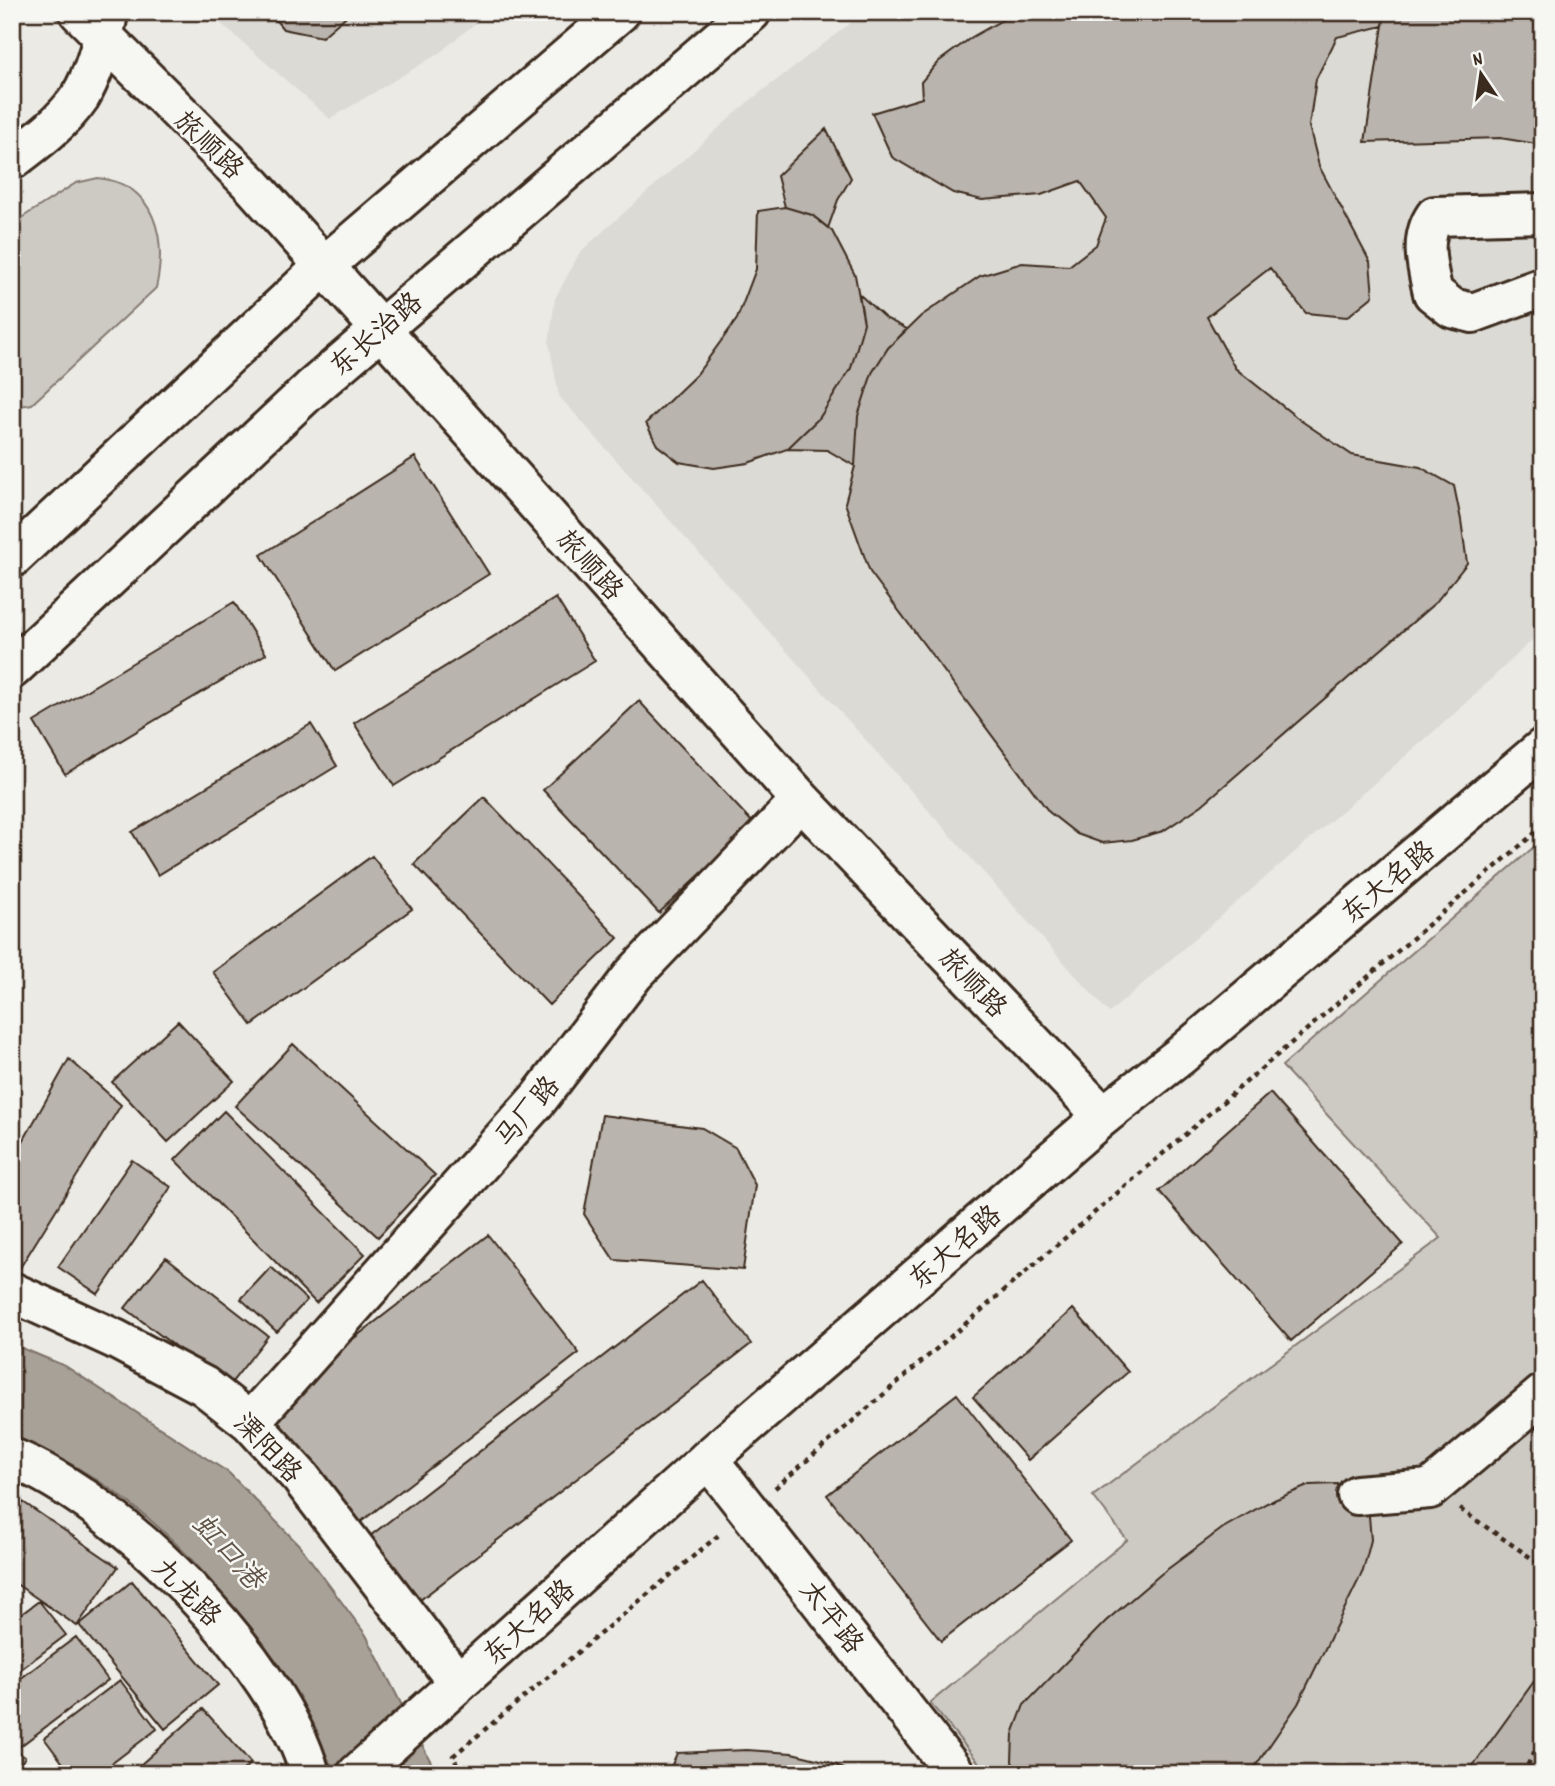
<svg xmlns="http://www.w3.org/2000/svg" width="1555" height="1786" viewBox="0 0 1555 1786" font-family="Dekko,'LXGW WenKai TC',sans-serif">
	<rect width="100%" height="100%" fill="#ebeae5"/>
	<filter id="ink" filterUnits="userSpaceOnUse"><feTurbulence type="fractalNoise" baseFrequency=".0143" numOctaves="2"/><feDisplacementMap in="SourceGraphic" scale="14" xChannelSelector="R" yChannelSelector="G"/><feConvolveMatrix kernelMatrix="1 2 1 2 8 2 1 2 1" color-interpolation-filters="sRGB"/></filter>
	<g filter="url(#ink)">
		<path fill="#dcdad4" d="M208 12H489L438 54 330 119Z
			M865 12H1543V630L1454 714 1109 1013 559 396 549 343 555 299 580 252 748 102Z"/>
		<path fill="#cdcac4" stroke="#847a71" stroke-width="2" d="M98 178C156 184 167 239 156 288L32 404 14 407 12 224 76 183Z
			M1543 839V1774H988L930 1703 1127 1540 1093 1496 1441 1238 1282 1066Z"/>
		<path fill="#a8a198" stroke="#7c7167" stroke-width="2" d="M12 1344 65 1366 229 1473 300 1546 366 1635 437 1774H336C261 1629 169 1498 12 1436Z"/>
		<path fill="#bab4ae" stroke="#3b2a1e" stroke-width="2" d="M269 12H351L322 37 283 29Z
			M1026 12H1385L1383 26 1337 37 1316 79 1309 126 1319 166 1370 262 1373 296 1347 317 1306 313 1270 268 1207 317 1235 368 1300 420 1352 455 1420 467 1454 486 1461 520 1467 563 1436 602 1202 805 1163 831 1132 840 1102 843 1077 834 1049 812 870 572 845 503 855 466 858 416 872 373 888 348 921 316 980 276 1022 263 1069 266 1096 245 1106 218 1080 181 1041 195 982 200 953 193 892 157 872 113 922 98 921 82 938 62 972 37 1004 19Z
			M1385 12H1543V145L1500 138 1365 142Z
			M826 129 851 178 838 200 828 228 812 215 785 207 777 176Z
			M785 207 812 215 832 231 855 275 864 323 851 368 820 417 787 449 748 463 714 468 679 462 657 445 646 423 697 374 737 319 756 269 758 211Z
			M859 294 885 318 907 329 888 348 872 373 858 416 855 466 827 450 787 449 820 417 851 368 864 323Z
			M415 457 489 574 335 671 261 555Z
			M556 598 595 661 394 786 354 723Z
			M234 602 266 654 65 774 34 722Z
			M639 701 754 824 659 913 543 790Z
			M311 724 337 766 158 875 132 832Z
			M484 797 618 938 549 1005 414 864Z
			M372 856 412 909 252 1025 213 972Z
			M178 1021 234 1081 168 1142 112 1082Z
			M293 1044 435 1175 378 1237 235 1106Z
			M69 1059 121 1105 18 1271 12 1268V1161Z
			M1270 1093 1403 1244 1291 1341 1159 1191Z
			M224 1111 365 1254 316 1303 175 1160Z
			M602 1115 702 1128 736 1148 755 1185 743 1270 614 1260 584 1214Z
			M132 1160 171 1187 98 1294 58 1267Z
			M488 1235 579 1353 358 1524 266 1406Z
			M166 1257 268 1336 228 1387 125 1308Z
			M271 1267 307 1300 277 1332 241 1299Z
			M702 1280 751 1344 420 1600 370 1536Z
			M1073 1309 1128 1372 1028 1460 973 1397Z
			M957 1394 1071 1540 941 1641 827 1495Z
			M1337 1484 1357 1495 1369 1516 1371 1540 1363 1571 1298 1704 1250 1774H1016L1012 1761 1013 1734 1024 1705 1106 1621 1161 1574 1223 1528 1267 1503 1310 1485Z
			M23 1502 118 1567 77 1626 12 1581V1518Z
			M132 1581 218 1685 165 1729 79 1625Z
			M39 1601 66 1635 12 1676V1621Z
			M76 1637 108 1680 15 1750 12 1746V1685Z
			M1543 1669V1774H1467Z
			M120 1680 157 1729 98 1774H71L44 1738Z
			M203 1709 251 1763 239 1774H130Z
			M12 1748 25 1757 14 1774H12Z
			M747 1750 792 1753 829 1762 855 1774H668L677 1753Z
			M747 1770 779 1774H692L706 1771Z"/>
		<g fill="none" stroke-linecap="round" stroke-linejoin="round">
			<defs>
				<path id="minor" d="M79 12 252 185 801 800 1103 1116
					M12 160C36 142 63 122 80 97 94 74 103 40 108 14
					M1543 213 1435 216C1419 239 1427 267 1433 293L1452 308 1473 313 1543 287
					M12 1292 115 1339 204 1386 250 1422 301 1478 458 1683
					M250 1422 539 1098 634 974 801 800
					M12 1458C120 1501 279 1661 310 1774
					M708 1459 956 1774
					M1357 1495 1430 1489 1543 1394"/>
				<path id="major" d="M12 558 324 266 620 12
					M12 669 311 389 751 12
					M357 1774 708 1459 1103 1116 1180 1056 1543 748"/>
			</defs>
			<use href="#minor" stroke="#3b2a1e" stroke-width="44"/>
			<use href="#major" stroke="#3b2a1e" stroke-width="44"/>
			<path stroke="#3b2a1e" stroke-width="4.5" stroke-dasharray="5 5" stroke-linecap="butt" d="M775 1488 1543 826
				M1460 1509 1543 1566
				M462 1774 453 1756 720 1534
				M1523 1774 1543 1735"/>
			<use href="#minor" stroke="#f6f6f2" stroke-width="38"/>
			<use href="#major" stroke="#f6f6f2" stroke-width="38"/>
		</g>
	</g>
	<g text-anchor="middle" stroke-width="5" stroke-linejoin="round" paint-order="stroke">
		<g font-size="28" fill="#3b2a1e" stroke="#f6f6f2">
			<text transform="translate(210 144) rotate(44)" y="10">旅顺路</text>
			<text transform="translate(375 333) rotate(-41)" y="10">东长治路</text>
			<text transform="translate(591 564) rotate(48)" y="10">旅顺路</text>
			<text transform="translate(1387 881) rotate(-40)" y="10">东大名路</text>
			<text transform="translate(974 982) rotate(46)" y="10">旅顺路</text>
			<text transform="translate(526 1111) rotate(-50)" y="10">马厂路</text>
			<text transform="translate(954 1246) rotate(-41)" y="10">东大名路</text>
			<text transform="translate(269 1447) rotate(46)" y="10">溧阳路</text>
			<text transform="translate(188 1591) rotate(45)" y="10">九龙路</text>
			<text transform="translate(833 1616) rotate(52)" y="10">太平路</text>
			<text transform="translate(528 1621) rotate(-42)" y="10">东大名路</text>
		</g>
		<g font-size="30" font-style="italic" fill="#615449" stroke="#f6f6f2">
			<text transform="translate(229 1551) rotate(48)" y="10">虹口港</text>
		</g>
	</g>
	<rect width="1555" height="1786" fill="none" stroke="#f6f6f2" stroke-width="42"/>
	<rect x="21" y="21" width="1513" height="1744" fill="none" stroke="#3b2a1e" stroke-width="2.5" filter="url(#ink)"/>
	<g transform="translate(1481 74) rotate(347)" stroke="#f6f6f2" stroke-width="5" paint-order="stroke">
	<path d="M0-5L12 26L0 18L-12 26Z" fill="#3b2a1e"/>
	<text y="-10" font-size="19" font-weight="bold" text-anchor="middle" fill="#3b2a1e">N</text>
	</g>
</svg>
